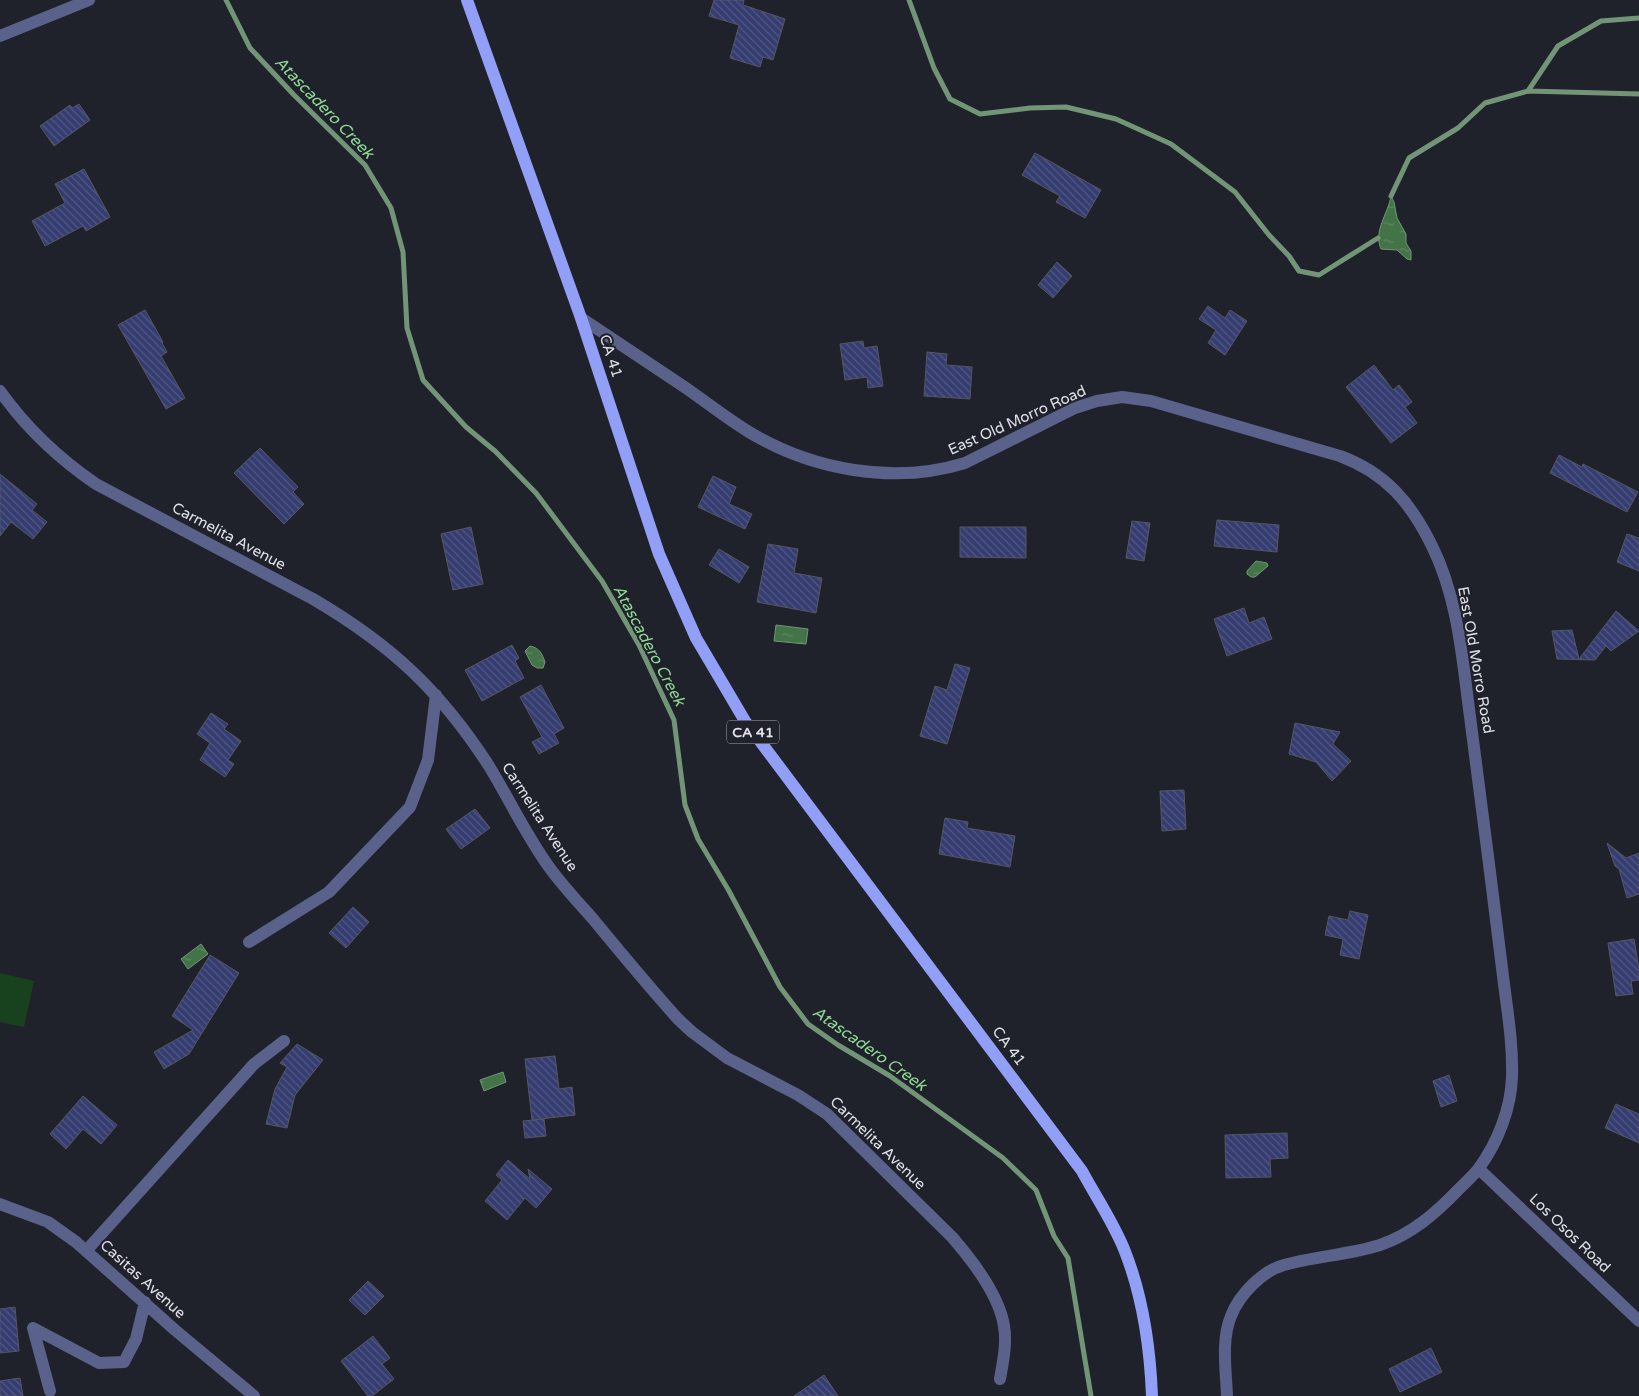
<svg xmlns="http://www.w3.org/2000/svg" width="1639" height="1396" viewBox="0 0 1639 1396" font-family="'Varela Round',sans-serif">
	<defs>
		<pattern id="water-ripples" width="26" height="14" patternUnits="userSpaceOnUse" patternTransform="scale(1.25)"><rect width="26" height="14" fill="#437447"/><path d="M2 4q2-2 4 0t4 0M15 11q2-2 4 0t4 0" fill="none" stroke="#5e8862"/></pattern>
		<pattern id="building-back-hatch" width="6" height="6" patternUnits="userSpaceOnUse" patternTransform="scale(1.25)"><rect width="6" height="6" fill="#353c70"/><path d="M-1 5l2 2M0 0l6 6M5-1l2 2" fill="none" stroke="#525884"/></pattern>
	</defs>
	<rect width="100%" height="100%" fill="#20222b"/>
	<path fill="#18411d" d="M0 973 34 981 24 1027 0 1022Z"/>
	<path fill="url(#water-ripples)" stroke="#729577" d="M1391 196 1394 202 1397 218 1406 234V243L1411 251V260L1407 259 1397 250 1381 249C1373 231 1388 214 1391 196Z
		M1256 561 1267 563 1268 566 1255 577H1251L1247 574V571Z
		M776 625 808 629 806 644 774 641Z
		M530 646C540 648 542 654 545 662L543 668H537L532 665 525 651Z
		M201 944 208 954 188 969 181 959Z
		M503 1072 506 1082 484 1091 480 1080Z"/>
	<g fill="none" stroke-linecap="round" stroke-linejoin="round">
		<path stroke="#729577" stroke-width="5" d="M226 0 250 48 294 95 365 165 391 208 403 252 407 328 423 380 466 427 495 451 536 493 602 581 639 645 674 720 685 805 698 839 729 891 780 987 808 1024 838 1045 890 1076 1003 1158 1036 1190 1054 1236 1068 1258 1091 1396
			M909 0 934 68 950 99 980 114 1030 108 1066 107 1116 119 1171 144 1235 192 1269 235 1289 256 1299 271 1319 275 1378 238
			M1528 91 1558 46 1601 21 1639 18
			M1391 196 1409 158 1458 128 1485 103 1528 91 1639 94"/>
	</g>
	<path fill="url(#building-back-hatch)" stroke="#545761" d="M714 0H744L743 5 785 19 773 60 763 57 760 67 730 58 739 25 709 16Z
		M79 104 90 120 54 146 40 126 70 105 72 108Z
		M1035 153 1101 190 1085 218 1056 202 1060 196 1022 175Z
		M84 169 110 217 86 231 83 226 45 246 32 221 65 203 55 184Z
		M1057 262 1072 276 1053 298 1038 285Z
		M1208 306 1225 318 1230 310 1247 321 1225 355 1208 343 1216 330 1199 319Z
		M145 310 163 342 162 343 167 352 161 356 185 398 166 409 118 325Z
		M863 341 864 348 877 346 883 386 868 388 867 377 845 380 840 344Z
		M927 352 947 354 946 365 972 367 970 399 924 396Z
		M1374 365 1393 390 1399 385 1412 402 1405 407 1417 423 1391 443 1346 387Z
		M260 448 298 487 293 492 304 504 284 524 234 473Z
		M1559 455 1582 467 1583 464 1638 492 1627 512 1550 473Z
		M0 474 37 504 32 510 47 522 33 539 11 522 0 536Z
		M713 476 736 487 729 504 752 514 745 529 698 507Z
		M1217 520 1279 525 1277 552 1214 546Z
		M1132 521 1150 523 1144 561 1126 558Z
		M471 527 483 584 453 590 441 534Z
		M960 527H1026V558L960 557Z
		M1627 534 1639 538V571L1617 562Z
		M768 544 798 549 794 573 822 578 816 613 757 602Z
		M719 549 749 567 739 583 709 565Z
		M1244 608 1249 623 1264 617 1272 639 1227 656 1214 619Z
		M1616 611 1639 631 1611 651 1606 646 1595 660 1557 659 1552 631 1572 630 1579 659Z
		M512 645 519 658 515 661 524 678 482 701 465 670Z
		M955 664 970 668 947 744 920 736 935 686 947 690Z
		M541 685 564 728 554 734 559 743 539 754 532 742 542 737 520 697Z
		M211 713 228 724 224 729 241 741 228 760 234 764 225 777 200 760 210 743 197 734Z
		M1295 723 1340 732 1333 744 1351 761 1332 781 1316 762 1289 754Z
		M1184 790 1186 829 1162 831 1160 791Z
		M475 809 490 828 461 849 446 829Z
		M945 818 968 822 967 828 1015 836 1010 867 939 854Z
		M1607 843 1626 858 1639 853V894L1627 898 1619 869 1615 866Z
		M353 907 369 922 346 948 329 933Z
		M1350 911 1368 915 1359 959 1340 955 1343 939 1325 935 1329 916 1348 920Z
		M1634 939 1639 969V980L1631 981 1633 994 1616 996 1608 943Z
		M210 955 239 973 189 1054 164 1069 154 1052 193 1030 172 1016Z
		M297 1044 323 1060 295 1095 287 1128 266 1124 275 1089 287 1067 280 1063Z
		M555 1056 559 1089 572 1087 575 1115 532 1120 525 1059Z
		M1449 1075 1457 1101 1441 1107 1433 1081Z
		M83 1096 117 1125 101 1144 83 1129 66 1149 50 1134Z
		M1616 1104 1639 1114V1143L1605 1128Z
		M544 1119 546 1136 525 1138 523 1121Z
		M1287 1133 1288 1158 1270 1159 1271 1177 1226 1178 1225 1135Z
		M508 1160 530 1179 528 1169 552 1189 536 1208 525 1198 507 1220 485 1201 502 1180 496 1175Z
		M368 1281 384 1296 365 1315 349 1300Z
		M15 1307 19 1351 0 1353V1309Z
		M373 1336 390 1358 382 1364 394 1379 372 1396H368L341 1361Z
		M1431 1348 1442 1372 1400 1392 1389 1369Z
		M824 1375 838 1396H794Z
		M20 1378 23 1396H0V1381Z"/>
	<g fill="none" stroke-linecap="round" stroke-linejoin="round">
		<path stroke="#5a628b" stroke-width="12" d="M581 318C615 341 649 363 683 386 705 401 726 418 749 432 812 470 894 485 965 463L1075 408 1097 401 1122 397 1151 401 1340 456C1386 473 1411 503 1432 546 1457 596 1462 655 1469 709 1476 761 1482 812 1489 864 1494 904 1499 944 1504 984 1508 1015 1513 1046 1512 1077 1511 1108 1498 1142 1479 1168 1474 1175 1466 1182 1459 1189 1436 1213 1412 1234 1380 1245 1349 1255 1315 1256 1284 1265 1262 1271 1239 1295 1231 1316 1221 1340 1226 1370 1227 1396
			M0 391C27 429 58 458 96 484L313 599C390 644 440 690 489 766 509 799 526 835 549 867 562 885 578 902 593 919 621 953 649 987 678 1019L692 1032 727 1058 798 1095 827 1114 952 1237C972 1260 999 1294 1004 1326 1007 1343 1003 1362 1000 1379
			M249 942 329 892 410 807 428 760 436 695
			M1479 1169 1639 1321
			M0 1204 48 1222 76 1242 175 1330 254 1396
			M86 1251 254 1064 284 1041
			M50 1391 33 1328 99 1363 124 1362 136 1339 145 1302"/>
		<path stroke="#5a628b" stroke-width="12" d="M0 36 89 0"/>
		<path stroke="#91a0f6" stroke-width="12" d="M467 0 581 318 659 554 696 638 745 721 1082 1171C1096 1197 1113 1222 1124 1249 1143 1296 1150 1346 1152 1396"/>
	</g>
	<g text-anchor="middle" stroke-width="4" stroke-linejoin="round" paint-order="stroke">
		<rect fill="#20222b" stroke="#a6a8af" stroke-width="1" x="727" y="720.5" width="52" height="23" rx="4"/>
		<g font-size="14" font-weight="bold" fill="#dfe1e7">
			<text x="753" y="737">CA 41</text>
		</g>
		<g font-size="15" fill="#dfe1e7" stroke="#20222b">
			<text transform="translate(611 356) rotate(72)" y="5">CA 41</text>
			<text transform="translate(1017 420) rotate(-24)" y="5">East Old Morro Road</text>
			<text transform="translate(229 536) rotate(28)" y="5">Carmelita Avenue</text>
			<text transform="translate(1476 660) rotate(80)" y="5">East Old Morro Road</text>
			<text transform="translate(540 817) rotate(57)" y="5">Carmelita Avenue</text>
			<text transform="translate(1009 1046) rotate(53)" y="5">CA 41</text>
			<text transform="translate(878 1143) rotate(44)" y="5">Carmelita Avenue</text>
			<text transform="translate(1570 1233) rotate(44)" y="5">Los Osos Road</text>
			<text transform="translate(143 1279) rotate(42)" y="5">Casitas Avenue</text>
		</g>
		<g font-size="16" font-style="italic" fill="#8fd894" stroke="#20222b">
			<text transform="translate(325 107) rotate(46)" y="6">Atascadero Creek</text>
			<text transform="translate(650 645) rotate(62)" y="6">Atascadero Creek</text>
			<text transform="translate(870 1048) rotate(35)" y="6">Atascadero Creek</text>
		</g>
	</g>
</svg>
